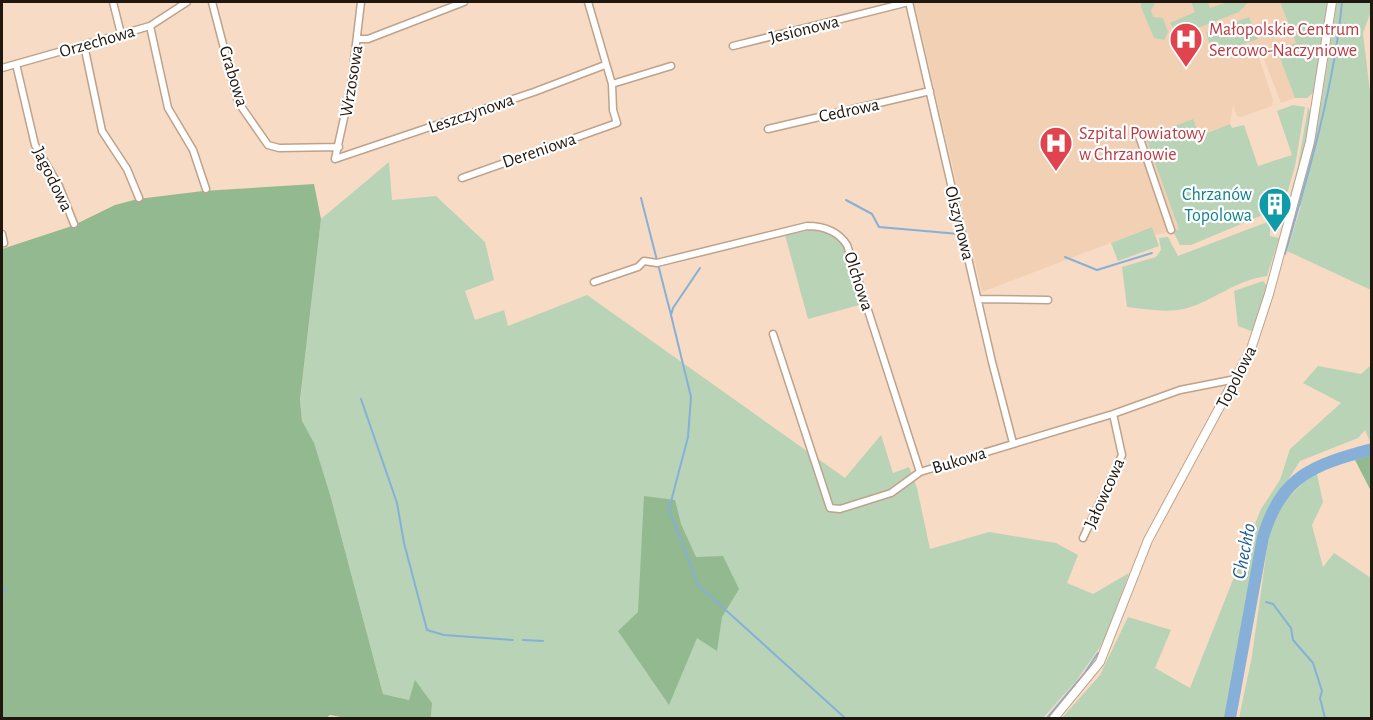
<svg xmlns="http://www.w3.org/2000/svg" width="1373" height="720" viewBox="0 0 1373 720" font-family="'Alegreya Sans',sans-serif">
	<rect width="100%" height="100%" fill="#f7dbc4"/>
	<path fill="#f2d0b3" d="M914 2H1280L1296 43 1280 49 1278 53 1295 98 1281 103 1264 59 1256 49 1273 100 1272 106 1241 117 1237 116 1233 105 1230 124 1200 136 1193 119 1149 138 1148 142 1179 229 1155 235 1152 227 982 292Z"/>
	<path fill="#b9d3b7" d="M1156 2 1151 10 1153 17 1163 18 1168 32 1164 40 1154 38 1141 7V2Z
		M1191 2H1208L1210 8 1228 2H1248L1239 12 1185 33H1177L1170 23 1195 12Z
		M1280 2H1328L1314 92 1307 98H1295L1278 53 1280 49 1296 43Z
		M1337 2H1371V11L1363 33 1372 109 1371 290 1287 251 1301 206 1298 205 1321 105Z
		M1249 17 1258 39 1213 54 1206 33Z
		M1293 105 1305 107 1295 166 1281 215 1272 213 1267 200 1263 202 1265 214 1191 245H1180L1173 231 1179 229 1147 141 1151 135 1193 119 1200 136 1230 124 1232 128 1244 125 1258 166 1292 155 1277 111Z
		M1308 107C1317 121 1295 185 1291 204L1288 203 1298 166Z
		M389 162 392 200 436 196 485 242 494 280 465 291 475 320 504 310 508 326 587 295 845 478 881 435 893 473 909 467 917 488 930 549 989 532 1056 543 1078 555 1067 583 1093 594 1129 573 1110 629 1100 647 1076 681 1043 718H431L432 703 415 681 409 700 383 694 331 498 302 421 300 401 321 219Z
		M1270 221V236L1279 238 1267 276C1235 280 1212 302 1184 309 1165 313 1146 309 1127 307L1122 267 1156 257 1161 250 1159 238 1168 237 1178 256Z
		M1152 227 1159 246 1118 261 1111 243Z
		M810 230 829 233 844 245 863 304 808 319 785 235Z
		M1263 281 1267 286 1254 332 1238 326 1234 291Z
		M1371 365V444L1365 430 1358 438 1300 461 1266 515 1228 718H1062L1100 675 1128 617 1171 630 1155 668 1190 688 1261 509 1280 480 1290 449 1341 403 1303 383 1318 366 1361 374Z
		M1316 470 1323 502 1312 525 1323 567 1334 553 1371 578V718H1239L1252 656 1268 541 1277 509Z"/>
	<path fill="#92b98f" d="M314 184 321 219 300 400 302 421 314 443 331 498 383 694 409 700 415 680 432 703 431 718H346L330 715 326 718H2V249L72 226 115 205 138 199 203 191Z
		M1371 455H1372L1371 491 1355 460Z
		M644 496 675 500 681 524 696 557 723 556 739 589 722 617 717 651 697 638 669 705 618 631 638 612Z"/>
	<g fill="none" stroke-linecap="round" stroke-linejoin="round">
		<path stroke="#86b0d7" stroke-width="2" d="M641 198 671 315
			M846 200 872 214 879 227 959 234
			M1285 254C1309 172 1334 87 1342 2
			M1065 257 1097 270 1152 253
			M700 268 673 308 671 315 691 397 688 437 669 509 698 585 845 718
			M361 399 397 503 404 543 427 630 444 635 513 640
			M1255 584 1258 586
			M2 588 7 592
			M1266 602 1273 604 1291 628 1293 640 1313 663 1322 691 1320 698 1325 718
			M523 640 543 641
			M1047 718 1084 674 1098 653"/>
		<path stroke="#86b0d7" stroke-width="12" d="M1230 718 1263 537C1282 475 1313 465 1372 449"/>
		<defs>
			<path id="minor" d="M113 2 121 34
				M212 2 238 102 268 145 279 148 339 147
				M909 2 992 362 1013 443
				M150 26 168 108 193 150 206 189
				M358 39H368L464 2
				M84 45 102 131 127 169 139 198
				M733 46 909 2
				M16 64 35 145 59 186 74 224
				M2 68 150 26 187 2
				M612 84 671 66
				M768 129 930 91
				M1138 133 1171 230
				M335 159 534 92 605 65
				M335 159 351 86 361 2
				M462 178 617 123 613 110 612 84 588 2
				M2 234 4 243
				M594 282 638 267 644 261 657 263 807 226C824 226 838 231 847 245L920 472
				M979 299 1048 300
				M773 334 830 508 840 509 891 493 920 472 1113 414 1180 390 1236 379
				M1083 538 1122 455 1113 414"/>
			<path id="tertiary" d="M1054 718 1100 662 1148 540 1251 349 1269 294 1310 142 1332 2"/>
		</defs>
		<use href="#minor" stroke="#bda28c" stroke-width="9"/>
		<use href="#tertiary" stroke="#bda28c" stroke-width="10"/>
		<use href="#minor" stroke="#fff" stroke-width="6"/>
		<use href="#tertiary" stroke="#fff" stroke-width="8"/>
	</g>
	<defs>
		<symbol id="hospital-pin" viewBox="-11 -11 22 30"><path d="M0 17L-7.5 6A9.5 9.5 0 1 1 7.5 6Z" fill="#e0444e" stroke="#fff"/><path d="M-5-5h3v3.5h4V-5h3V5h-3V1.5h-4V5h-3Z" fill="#fff"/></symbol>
		<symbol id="building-pin" viewBox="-11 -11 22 30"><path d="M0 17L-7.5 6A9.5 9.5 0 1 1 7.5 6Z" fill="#0f9aa8" stroke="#fff"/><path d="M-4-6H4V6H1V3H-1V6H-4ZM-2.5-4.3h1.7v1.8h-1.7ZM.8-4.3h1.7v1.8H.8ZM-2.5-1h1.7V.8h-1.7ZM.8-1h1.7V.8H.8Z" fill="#fff"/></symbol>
	</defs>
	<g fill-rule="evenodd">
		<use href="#hospital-pin" x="1167" y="20" width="38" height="52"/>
		<use href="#hospital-pin" x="1037" y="124" width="38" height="52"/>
		<use href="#building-pin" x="1256" y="185" width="38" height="52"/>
	</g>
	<g text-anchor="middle" stroke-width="4.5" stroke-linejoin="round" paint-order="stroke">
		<g font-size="18" fill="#20170e" stroke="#fff">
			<text transform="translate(804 29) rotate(-14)" y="6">Jesionowa</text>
			<text transform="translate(97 41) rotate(-16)" y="6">Orzechowa</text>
			<text transform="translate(234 76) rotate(73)" y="6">Grabowa</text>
			<text transform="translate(351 81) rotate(-81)" y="6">Wrzosowa</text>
			<text transform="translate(849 110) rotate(-12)" y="6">Cedrowa</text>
			<text transform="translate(471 113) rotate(-19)" y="6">Leszczynowa</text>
			<text transform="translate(539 150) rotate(-19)" y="6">Dereniowa</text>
			<text transform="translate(53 179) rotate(64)" y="6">Jagodowa</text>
			<text transform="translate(960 223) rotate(76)" y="6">Olszynowa</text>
			<text transform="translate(859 281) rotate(72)" y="6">Olchowa</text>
			<text transform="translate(1236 377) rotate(-63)" y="6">Topolowa</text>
			<text transform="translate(959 460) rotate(-17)" y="6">Bukowa</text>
			<text transform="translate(1104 493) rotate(-66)" y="6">Jałowcowa</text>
		</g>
		<g font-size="18" fill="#be3a42" stroke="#fff" text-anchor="start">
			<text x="1209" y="35">Małopolskie Centrum<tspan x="1209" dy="21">Sercowo-Naczyniowe</tspan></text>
			<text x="1079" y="139">Szpital Powiatowy<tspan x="1079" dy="21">w Chrzanowie</tspan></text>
		</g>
		<g font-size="18" fill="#0d838f" stroke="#fff" text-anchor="end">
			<text x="1252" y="200">Chrzanów<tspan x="1252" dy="21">Topolowa</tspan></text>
		</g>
		<g font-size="20" font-style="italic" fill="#1c5a8c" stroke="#fff">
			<text transform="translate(1243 551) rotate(-79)" y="7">Chechło</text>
		</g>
	</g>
	<rect width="1373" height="720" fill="none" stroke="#20170e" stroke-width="6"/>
</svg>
